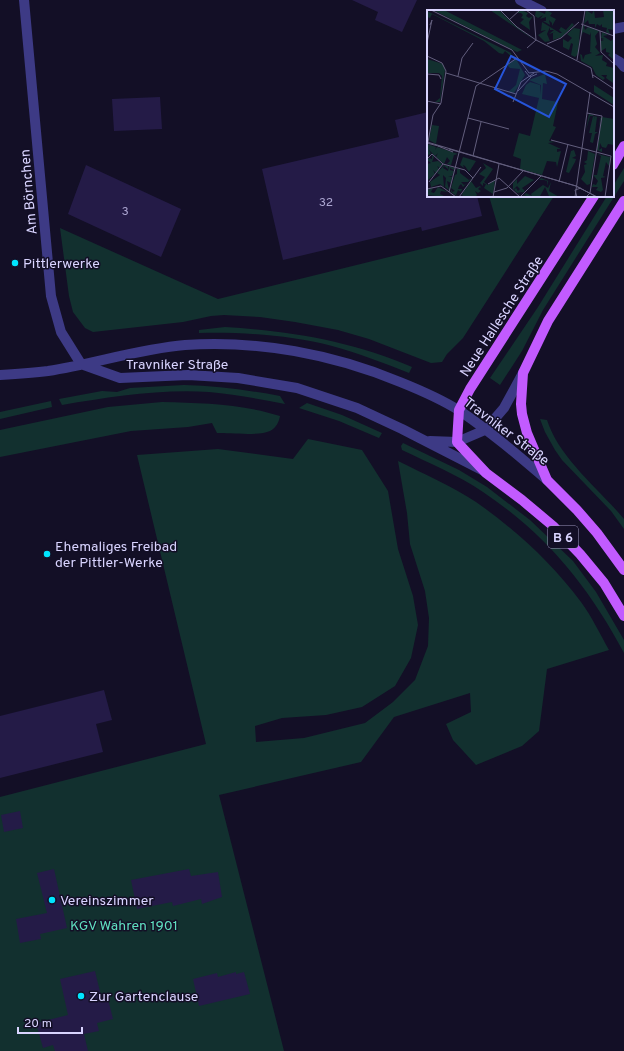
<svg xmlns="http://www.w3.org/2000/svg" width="624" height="1051" viewBox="0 0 624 1051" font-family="Overpass,sans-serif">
	<rect width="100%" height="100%" fill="#130f26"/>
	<path fill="#12302f" d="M624 168V181L543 310 522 351 500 385 490 378 538 307 607 196H613V186Z
		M489 196H554L463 338 447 354 442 362 431 363 369 339 338 330 295 322 260 317 224 315 211 316 183 322 93 332 85 328 73 312 69 296 60 228 218 299 499 230Z
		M225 327C290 331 352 341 412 367L409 373C384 363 358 353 332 346 289 335 242 332 199 333V330Z
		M184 385C216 386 248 390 280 396L285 404C259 399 234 394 209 392 159 389 110 397 62 405L59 399 102 391 117 392 130 388Z
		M51 401 52 407 0 419V412Z
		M162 402C202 403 242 404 280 416 279 422 276 428 270 431 260 436 230 433 217 433L212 423 188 427 131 431 0 457V430L108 407Z
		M307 403 342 415 382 433 379 438 339 421 299 408Z
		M540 419 547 420C559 458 599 489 624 519V529L611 511 562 460 555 450 545 432Z
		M308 439 362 450 388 491 398 549 413 596 418 625 411 658 395 686 362 707 326 715 282 718 255 726 256 742 304 738 365 723 393 702 415 680 428 646 429 618 425 591 410 544 407 513 398 461C424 474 452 486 476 502 516 530 552 563 581 602 592 617 600 634 609 650L547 669 539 731 522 746 476 765 453 740 446 724 471 712 470 693 394 717 361 762 219 795 284 1051H0V797L206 744 137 455 218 449 293 459Z
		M403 443 459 470 487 487 530 520 573 561 596 592 624 640V653C588 586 547 535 483 492 458 475 429 463 402 450L401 446Z"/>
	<path fill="#241b47" d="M352 0H417L402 32 375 20 378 12Z
		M160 97 162 129 114 131 112 99Z
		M428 112V196H477L482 216 422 231 421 227 283 260 262 169 399 137 395 120Z
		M86 165 181 209 161 257 68 214Z
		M104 690 112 720 96 724 103 752 0 778V716Z
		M20 811 23 828 4 832 1 815Z
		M54 869 67 928 40 934 41 939 20 943 16 919 47 913 37 873Z
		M189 869 191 876 218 872 222 897 202 904 201 899 173 906 172 902 137 909 131 880Z
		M95 971 101 996 107 995 113 1019 97 1023 99 1031 84 1034 88 1051H55L53 1045 43 1048 36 1023 68 1015 60 979Z
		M236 972V974L244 972 250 994 199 1006 193 979 217 973 218 977Z"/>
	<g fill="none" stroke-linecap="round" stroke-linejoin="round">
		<path stroke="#3d3a85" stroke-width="10" d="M24 0 51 296 61 332 81 364
			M520 0 542 11
			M613 29 624 27
			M613 58 620 62 624 67
			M81 364 120 378 188 375 238 378 297 388 357 408 402 429 484 471
			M0 375C16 374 32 373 48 371 94 364 138 349 185 345 258 340 333 354 400 382 420 390 441 399 460 411 491 432 519 456 547 480
			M430 441 457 442 485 430 504 408 523 373"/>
		<path stroke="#c25bff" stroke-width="10" d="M613 165 624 146
			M594 196 470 389 459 410 457 442 486 473 522 500 553 526 580 554 604 583 624 616
			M624 201 548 321 523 373 521 404 522 414 527 433 547 480 577 510 597 533 624 570"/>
	</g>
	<g fill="#00e5ff" stroke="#130f26" stroke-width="1.5">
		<circle cx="15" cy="263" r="4"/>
		<circle cx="47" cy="554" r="4"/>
		<circle cx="52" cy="900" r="4"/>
		<circle cx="81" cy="996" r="4"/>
	</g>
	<g text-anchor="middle" stroke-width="3" stroke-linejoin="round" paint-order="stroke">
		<g font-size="12" fill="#aca6d1">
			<text x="326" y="206">32</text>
			<text x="125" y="215">3</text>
		</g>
		<rect fill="#130f26" stroke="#9e99be" stroke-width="1" x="548" y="526" width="30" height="22" rx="3"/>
		<g font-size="13" font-weight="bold" fill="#d9d4ff">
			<text x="563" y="542">B 6</text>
		</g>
		<g font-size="14" fill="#d9d4ff" stroke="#130f26">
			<text transform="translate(28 192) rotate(-95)" y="5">Am Börnchen</text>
			<text transform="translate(501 316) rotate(-57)" y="5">Neue Hallesche Straße</text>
			<text x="177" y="369">Travniker Straße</text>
			<text transform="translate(507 431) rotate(37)" y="5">Travniker Straße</text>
		</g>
		<g font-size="14" fill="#d9d4ff" stroke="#130f26" text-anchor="start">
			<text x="23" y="268">Pittlerwerke</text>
			<text x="55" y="551">Ehemaliges Freibad<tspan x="55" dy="16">der Pittler-Werke</tspan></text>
			<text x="60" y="905">Vereinszimmer</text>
			<text x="89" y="1001">Zur Gartenclause</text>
		</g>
		<g font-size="14" fill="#5fe0c0" stroke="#130f26">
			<text x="124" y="930">KGV Wahren 1901</text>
		</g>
	</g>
	<g transform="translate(427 10)">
		<rect width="187" height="187" fill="#130f26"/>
		<path d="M6 0H17L95 40 90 42ZM63 0H72L85 13 107 30ZM94 0 101 3 99 6 102 8 106 6 102 12 103 20 93 13 97 9 94 8 96 5 94 3H90ZM109 0 118 4 119 0 125 3 123 6 129 9 125 16V13L122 10 123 15 116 11H119V7L113 9 116 5 111 8 108 6ZM159 0 165 4 167 0 168 8 177 7 176 0H187V25V20L181 19 183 24 179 22 180 18 175 17V14L173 16 170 14 168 18V14H162L161 10 157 14ZM0 1 84 43 85 47 78 41 76 44 72 43 57 31 5 4 3 8 0 7ZM115 12 133 23H135L132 20 134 17 139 20 145 13 147 15 135 27 126 30V23L129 22 122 24 127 20H123V17L120 24 123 31 118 32 111 25 119 20 114 21ZM155 15 159 17H157L158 20 161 17 172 21 168 26 170 34 168 37 173 43 168 46 176 45 175 50 180 53 179 56 187 58 186 73 179 68 180 65H174L178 68 176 70 169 65 165 57 154 51 153 44 155 45 156 50 158 45 165 43 163 42 164 22 163 25 156 22 154 26ZM147 18 153 19 151 44 148 47 144 45 146 34 144 33 142 40 136 37V29L141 32 145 28 140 24ZM175 22 181 25 176 26 184 31 187 28V50L181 45 183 43 179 42V38L174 41V31H177L174 30 177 29 174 28ZM0 49 16 54 18 60 13 92H8L13 88 15 66 12 63H0ZM89 49 98 65 87 83 81 82 89 75 93 59 83 58 80 55ZM118 64 120 74 116 73 115 89 131 92 126 116 129 117 122 131 128 132 121 133 134 139H130V142L134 141 130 157 129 152 120 151 115 165 93 159 94 149 86 146 92 123 103 126 112 88 95 84 99 75 103 72 113 75V85L114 75 102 70ZM167 75 187 88V95L167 82ZM162 104 166 105 168 109 167 106 174 108 172 120 173 108 170 107 168 122H171L168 124 166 133 163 132 165 123H162L166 106H163L159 120ZM175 107 187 109V135L181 134 179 138 175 137 173 133 172 140 175 138V142L170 140ZM5 115 12 116 9 134 2 130ZM0 134 9 137 8 140 10 137 31 144 27 145 24 155 20 154 23 151 20 147 17 154 9 147 11 143 8 146 2 140 4 144 1 145ZM147 140 149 146 145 148 149 149 148 152 142 163 139 162 144 141ZM161 141 168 144 163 174 160 175 154 169 158 162 157 155 160 154 157 152 160 150ZM170 144 183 147 182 156 179 152 176 166 179 167 174 168 176 180 174 182 169 180 171 177H165L166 174 169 175 171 171 167 166 165 173 167 165H170L174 146ZM5 145 7 147 5 152 11 151 15 154 13 158 10 156 12 159 9 163 6 160 8 164 1 170 0 154 4 153 0 150 2 148 5 149ZM36 147 49 151 42 162 38 156 36 155 37 158 33 155ZM56 153 66 159 57 172 61 175 68 170 66 184 57 178 59 174 56 173V176L53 173 58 167 52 164 59 158ZM17 155 21 156V159L17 156 16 158 21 161 22 156 27 158V160L23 158V160L27 161 25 166H21L25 167 24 173 20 171 22 180 18 177 19 168 16 165 17 177 13 174 4 177 3 172 13 165 10 163ZM30 159H33V163L42 170 45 168 41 172H34L37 175 40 173 36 177 34 174 32 176 31 179H35L34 182 31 180 29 185 31 187 24 182V179L25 182 28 181 24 178 28 165 30 164ZM98 166 107 170 95 178 98 181 93 185H92L91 183 93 185 96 182 90 183 87 180 89 178 91 181 93 179 90 176 86 180V173L90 169V174ZM114 168 124 172 122 181 132 187 122 186 118 177 113 186 100 187 98 185 95 187 99 183 105 186 104 184 116 175 121 178 124 172 121 171 120 176V171L117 170V174V170H112ZM44 171 49 178 53 176 55 179 53 177 51 179 54 181 51 183 48 181 50 185 48 187H36L35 184 33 187ZM11 177 21 182 14 181 13 184 19 187 0 185V180L6 178 4 182 7 183Z" fill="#12302f"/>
		<path fill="none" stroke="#625e7d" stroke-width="1" d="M4 0 85 40 102 63 119 61 130 64 187 97M73 0 90 17 109 30 164 58 166 68M99 0 107 6 109 30M82 10 93 0M154 14 187 26M173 21 174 42 187 54M0 33 5 10 3 15M120 34 134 28 152 12M100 38 109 30M0 46 15 53 19 61 14 93 6 105 1 132M150 50 158 0M98 61 103 67 110 64M19 63 89 84M0 64 12 65 14 69M166 65 187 79M31 66 35 48 46 33M91 81 104 67M0 91 14 94M86 92 94 72 107 63M41 108 82 119M124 130 184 146 178 187M0 132 149 176M0 133 15 137M11 136 26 142M22 139 149 176 170 187M46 146 54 112M0 149 5 144 16 154 38 160 46 168M2 172 16 154M132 172 141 134M61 174 72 168 93 187M149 176 170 187M0 179 14 176 29 187M22 182 49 76 90 48M67 182 80 178 96 161M32 187 54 157M66 187 72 154M93 187 114 166M148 187 163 82M150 187 148 180 154 178M159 187 163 183 175 106 160 103"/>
		<path fill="#2655da" fill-opacity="0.15" stroke="#2655da" stroke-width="2" d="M84 46 139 74 122 107 68 79Z"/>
		<rect width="187" height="187" fill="none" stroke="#d9d4ff" stroke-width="2"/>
	</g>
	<path d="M18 1027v6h64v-6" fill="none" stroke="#d9d4ff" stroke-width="2"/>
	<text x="24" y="1027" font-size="12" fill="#d9d4ff" stroke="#130f26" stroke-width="3" paint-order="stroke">20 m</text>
</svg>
